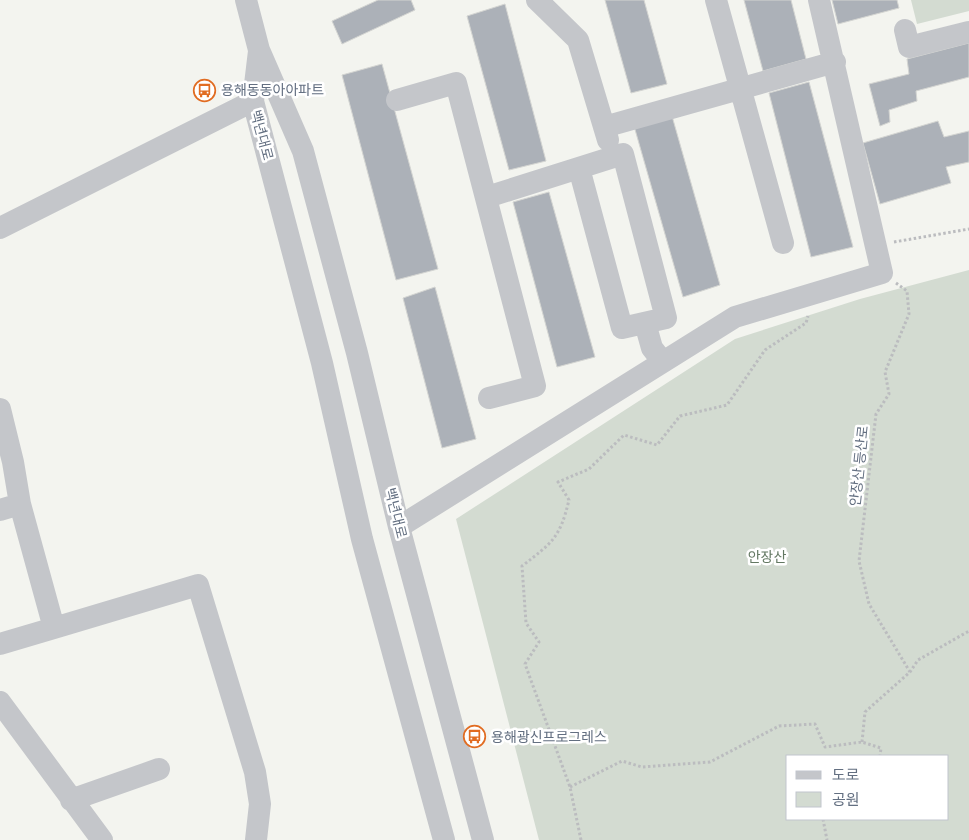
<svg xmlns="http://www.w3.org/2000/svg" width="969" height="840" viewBox="0 0 969 840" font-family="'DM Sans','Noto Sans KR',sans-serif">
	<rect width="100%" height="100%" fill="#f3f4ef"/>
	<path fill="#d3dbd1" fill-rule="evenodd" d="M911 0H969V11L917 24Z
		M969 270V840H539L456 519 735 339 860 299ZM948 756V819H788V756Z"/>
	<path fill="#acb1b8" stroke="#d4d5d2" d="M378 0H411L415 10 342 44 332 21Z
		M605 0H644L667 84 631 93Z
		M744 0H791L806 59 763 71Z
		M832 0H897L899 8 838 24Z
		M505 4 546 161 509 170 467 16Z
		M969 43V77L916 91 917 101 889 110 890 122 880 126 869 84 909 74 907 59Z
		M382 64 438 269 396 280 342 75Z
		M809 82 853 247 811 257 769 93Z
		M672 116 720 285 683 297 634 126Z
		M938 121 944 137 969 131V162L946 167 951 183 880 204 863 143Z
		M549 192 595 357 557 367 513 202Z
		M435 287 476 439 442 448 403 298Z"/>
	<g fill="none" stroke-linecap="round" stroke-linejoin="round">
		<path stroke="#bbbcbf" stroke-width="3" stroke-dasharray="2.5 2.5" stroke-linecap="butt" d="M894 242 969 229
			M896 283 907 291 909 314 885 372 889 394 876 414 859 561 869 604 910 672
			M862 742 865 712 910 672 918 660 969 631
			M570 787 622 761 642 767 710 762 779 726 815 724 825 747 862 742 881 748 880 756
			M823 819 827 840
			M581 840 570 787 525 664 539 642 526 623 522 566C552 543 560 538 569 500L558 482 589 469 624 435 657 445 680 416 727 405 765 350 806 323 808 316"/>
		<path stroke="#c4c6ca" stroke-width="22" d="M246 0 259 50 303 151 357 353 399 527 483 840
			M537 0 578 40 608 140
			M716 0 783 243
			M905 30 909 47 969 32
			M259 51 253 101 322 363 362 539 444 840
			M397 100 456 83 535 386 489 398
			M604 127 835 62
			M487 197 623 154 666 318 622 328 579 168
			M0 228 253 101
			M645 323 652 348 663 362
			M0 409 13 462 20 504 54 628 198 585 255 772 260 804 256 840
			M0 510 20 504
			M399 527 735 317 882 273 819 0
			M0 644 54 628
			M0 702 102 840
			M71 800 159 769"/>
	</g>
	<defs>
		<symbol id="bus-ring" viewBox="-11 -11 22 22"><circle r="9.5" fill="#fff" stroke="#e16c22" stroke-width="1.5"/><path d="M-5-6H5V4H4V6H2V4H-2V6H-4V4H-5ZM-3.5-4V0h7V-4ZM-3.5 1.2v1.5H-2V1.2ZM2 1.2v1.5H3.5V1.2Z" fill="#e16c22"/></symbol>
	</defs>
	<g fill-rule="evenodd">
		<use href="#bus-ring" x="192" y="78" width="25" height="25"/>
		<use href="#bus-ring" x="462" y="724" width="25" height="25"/>
	</g>
	<g text-anchor="middle" stroke-width="5" stroke-linejoin="round" paint-order="stroke">
		<g font-size="14" fill="#636f81" stroke="#fff" text-anchor="start">
			<text x="221" y="95">용해동동아아파트</text>
			<text x="491" y="742">용해광신프로그레스</text>
		</g>
		<g font-size="14" fill="#636f81" stroke="#fff">
			<text transform="translate(262 135) rotate(75)" y="5">백년대로</text>
			<text transform="translate(859 466) rotate(-84)" y="5">안장산 등산로</text>
			<text transform="translate(396 513) rotate(76)" y="5">백년대로</text>
		</g>
		<g font-size="14" fill="#637862" stroke="#fff">
			<text x="767" y="562">안장산</text>
		</g>
	</g>
	<rect x="786" y="755" width="162" height="65" fill="#ffffff" stroke="#c1c5cd"/>
	<rect x="796" y="771" width="25" height="8" fill="#c4c6ca" stroke="#c1c5cd"/>
	<text x="832" y="780" font-size="15" fill="#636f81">도로</text>
	<rect x="796" y="792" width="25" height="15" fill="#d3dbd1" stroke="#c1c5cd"/>
	<text x="832" y="805" font-size="15" fill="#636f81">공원</text>
</svg>
